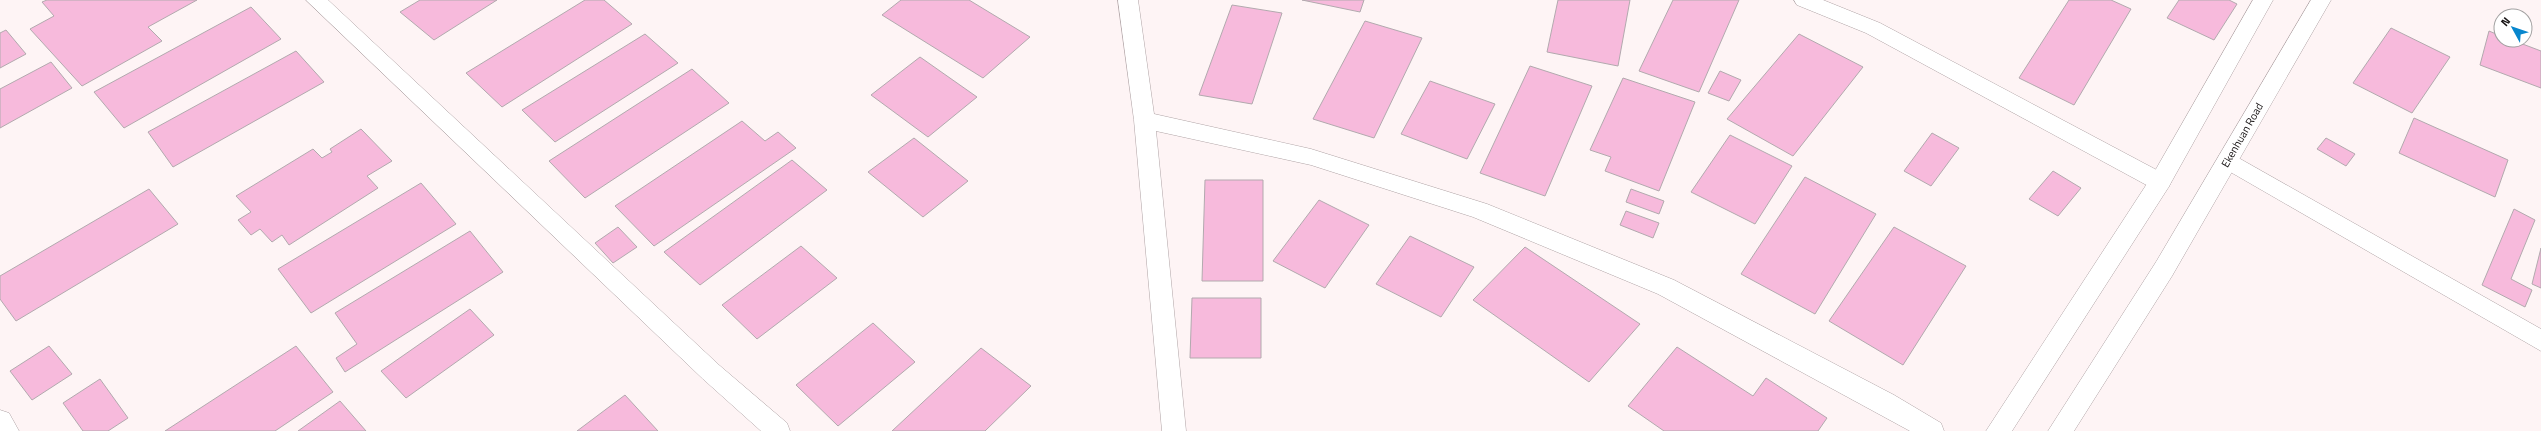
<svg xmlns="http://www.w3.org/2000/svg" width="2541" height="431" viewBox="0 0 2541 431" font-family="'Titillium Web',sans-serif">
	<rect width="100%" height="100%" fill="#fef4f5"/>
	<path fill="#f7badc" stroke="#b2a9ae" d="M47 0H197L148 27 162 41 82 86 30 29 54 16 42 2Z
		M420 0H497L434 40 400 12Z
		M585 0H604L632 24 502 107 466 73Z
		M901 0H969L1030 37 983 78 882 15Z
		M1302 0H1364L1360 12Z
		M1558 0H1630L1618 66 1547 52Z
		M1673 0H1739L1699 92 1639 71Z
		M2069 0H2111L2131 9 2074 105 2019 78Z
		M2179 0H2229L2237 4 2214 40 2167 18Z
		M1232 5 1282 13 1252 104 1199 95Z
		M251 7 281 39 124 128 94 92Z
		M1365 21 1422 38 1374 138 1313 119Z
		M2391 28 2450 57 2412 113 2353 83Z
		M6 30 26 54 0 68V33Z
		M2489 31 2501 36V40H2512L2541 51V88L2480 65Z
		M645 34 678 63 555 142 522 110Z
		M1799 34 1863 67 1793 156 1727 119Z
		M296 51 324 82 173 167 148 132Z
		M920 57 977 97 928 137 871 95Z
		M51 62 72 88 0 128V89Z
		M1530 66 1592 86 1545 196 1480 173Z
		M692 69 729 103 585 198 549 161Z
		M1720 71 1741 80 1729 101 1708 93Z
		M1623 78 1695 102 1659 191 1605 171 1611 157 1590 150Z
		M1430 81 1495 104 1467 159 1401 134Z
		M2414 118 2508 160 2495 197 2399 153Z
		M742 121 765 141 778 132 796 148 654 246 615 206Z
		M361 129 392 161 367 176 378 188 289 245 282 235 272 242 260 229 251 235 238 220 251 212 236 196 313 149 322 158 332 152 330 149Z
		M1932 133 1959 148 1931 186 1904 171Z
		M1730 135 1792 166 1755 224 1691 192Z
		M914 138 968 181 923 217 868 172Z
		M2326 138 2355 154 2346 166 2317 149Z
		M792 160 827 190 700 285 664 252Z
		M2053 171 2081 188 2058 216 2029 199Z
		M1805 177 1876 214 1815 314 1741 274Z
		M1205 180H1263V281H1202Z
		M421 183 456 224 311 313 278 269Z
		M149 189 178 224 16 321 0 299V276Z
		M1631 189 1664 201 1659 214 1626 202Z
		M1319 200 1369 225 1325 288 1273 261Z
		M2514 209 2535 220 2511 279 2532 290 2525 307 2482 285Z
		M1626 211 1659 223 1653 238 1620 225Z
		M618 227 637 247 613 263 595 243Z
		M1894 227 1966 266 1903 365 1829 321Z
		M470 231 503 272 345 372 336 358 357 344 335 313Z
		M1410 236 1474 267 1441 317 1376 284Z
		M801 246 837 278 757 339 722 305Z
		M1525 247 1640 324 1589 382 1473 300Z
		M2541 248V288L2532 284Z
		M1192 298H1261V358H1190Z
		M470 309 494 335 406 398 381 371Z
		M873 323 915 362 838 426 796 385Z
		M49 346 72 374 32 400 10 371Z
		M296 346 333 392 275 431H165Z
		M1677 347 1753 396 1766 378 1827 418 1818 431H1664L1628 406Z
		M981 348 1031 386 985 431H892Z
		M100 379 128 418 108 431H83L63 403Z
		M625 395 658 431H577Z
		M340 401 366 431H298Z"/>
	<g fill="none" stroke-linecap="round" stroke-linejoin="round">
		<defs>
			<path id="minor" d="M306 0H328L719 365 787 423 790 431H761L703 379Z
				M1118 0H1138L1154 114 1311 149 1487 204 1674 280 1894 395 1941 423 1944 431H1910L1658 294 1473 217 1311 165 1156 131 1186 431H1162L1134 120Z
				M1794 0H1823L1880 23 2168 176 2171 182 2168 188 2160 191 2152 188 1866 33 1797 5Z
				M2228 152 2541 329V351L2220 166 2217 160 2220 154Z
				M0 410 9 413 19 431H0Z"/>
			<path id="secondary" d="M2253 0H2273L2168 188 2012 431H1986L2152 176Z
				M2311 0H2331L2172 276 2074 431H2048L2156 262Z"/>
		</defs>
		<use href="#minor" stroke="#afa3a5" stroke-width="1"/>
		<use href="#secondary" stroke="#afa3a5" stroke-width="1"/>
		<use href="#minor" fill="#fff" fill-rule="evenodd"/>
		<use href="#secondary" fill="#fff" fill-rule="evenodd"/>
	</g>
	<g text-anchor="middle" stroke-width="3" stroke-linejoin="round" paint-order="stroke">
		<g font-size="11" fill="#171314" stroke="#fff">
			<text transform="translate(2242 135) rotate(-60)" y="4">Ekenhuan Road</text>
		</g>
	</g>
	<g transform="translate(2513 28) rotate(310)"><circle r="19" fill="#ffffff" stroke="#a2a1a1"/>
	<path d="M0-3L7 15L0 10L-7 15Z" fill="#0786cd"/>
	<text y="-6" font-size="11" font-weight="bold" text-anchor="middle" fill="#171314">N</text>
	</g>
</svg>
